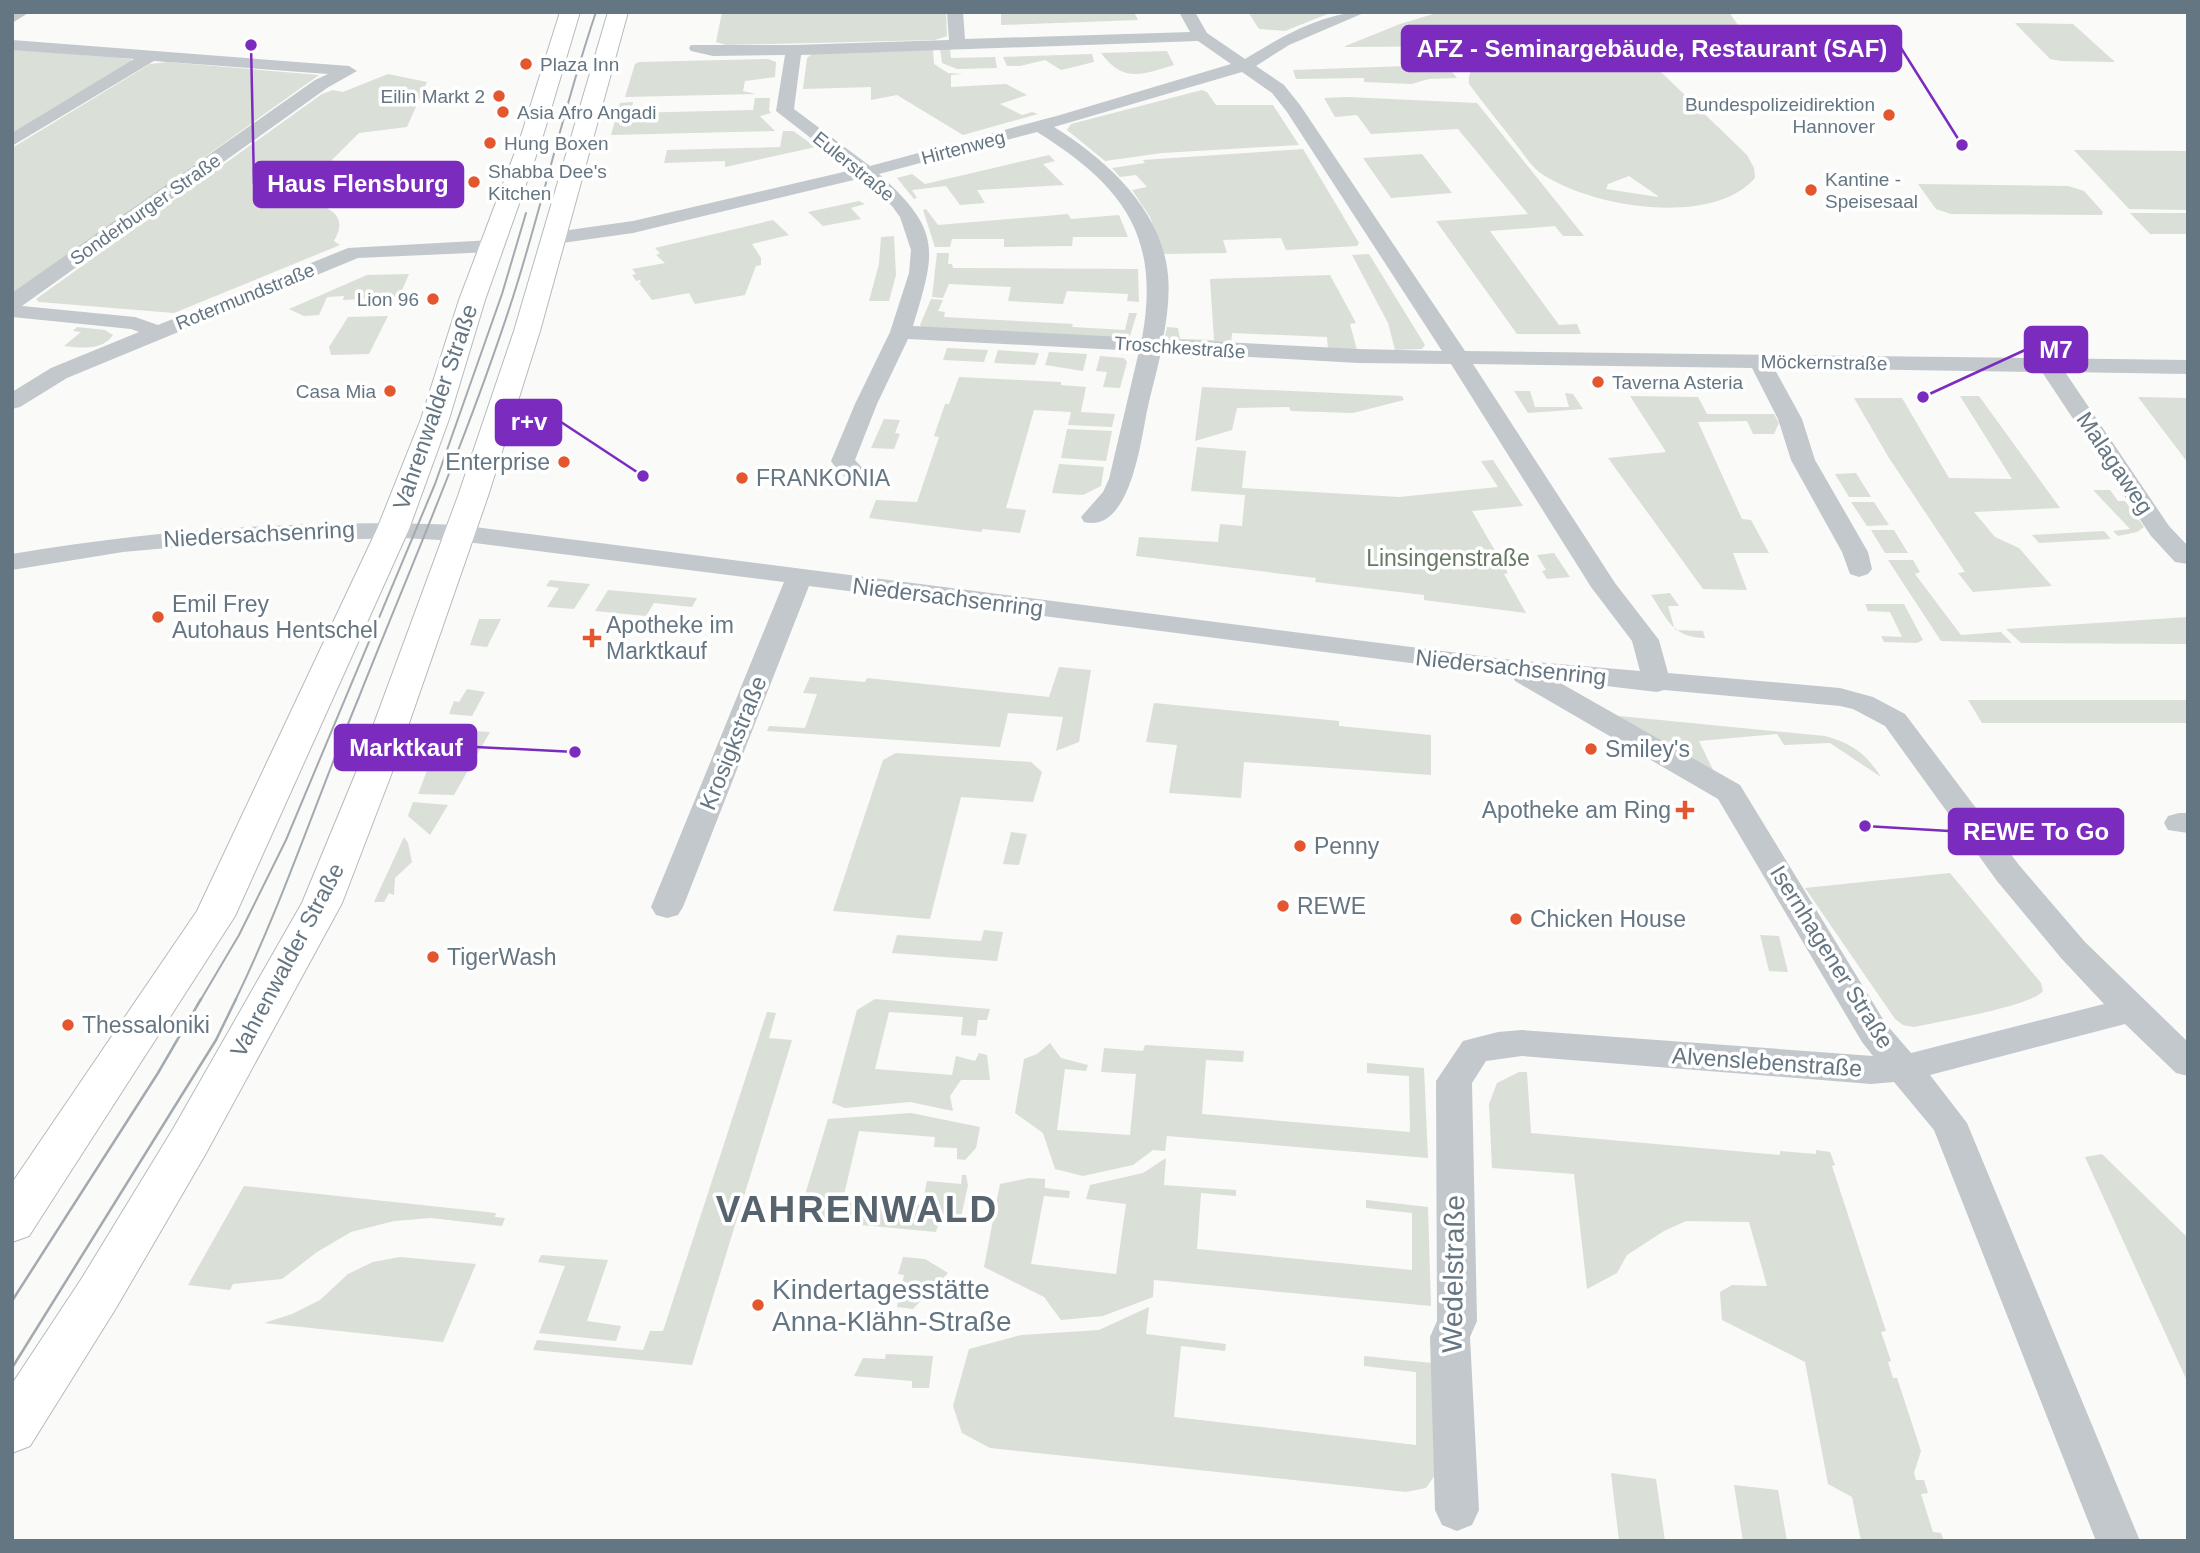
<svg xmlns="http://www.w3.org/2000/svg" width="2200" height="1553" viewBox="0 0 2200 1553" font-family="Helvetica,sans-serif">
	<rect width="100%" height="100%" fill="#fafaf8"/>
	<path fill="#dadfd7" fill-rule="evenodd" d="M722 12H946L947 36 935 40 726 45 716 42Z
		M1001 12H1134L1138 20 1001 25Z
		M1248 12H1330V13L1285 31 1259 29Z
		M1440 12H1729L1751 44 1343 47 1400 24Z
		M2015 23 2073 24 2115 62 2061 61 2050 59Z
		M1552 46C1591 50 1627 53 1662 73L1747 155 1754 168 1755 178C1712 228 1588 207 1539 172 1530 165 1523 153 1515 143 1500 124 1484 104 1469 84 1465 47 1527 49 1552 46ZM1629 176 1658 196V197L1606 189 1608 184Z
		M12 49 131 59 132 61 12 136Z
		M933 49 934 64 948 73 963 74 951 75V87L1006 84 1027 95 1000 104 1022 115 1032 112 1038 114 963 135 897 95 871 100V87L803 89 807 58 812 54Z
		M940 49H950L951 58 995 57 997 68 957 69 942 63Z
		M1167 51 1174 65C1143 74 1124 84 1101 53Z
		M1092 54 1094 62 1061 70 1045 60 1020 66H1007L1003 57Z
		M768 59 776 62 775 77 745 81 743 91 756 94 625 97 635 64 639 62Z
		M167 62 319 75 12 295V148L150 64Z
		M1407 66 1409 69 1449 68 1457 78 1429 79 1411 84 1364 82V78L1296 79 1293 70Z
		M388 74 427 82 407 127 359 133 296 196C317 206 353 208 334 241L340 245 174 313 39 302 36 299 322 94 333 90 343 92Z
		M1202 90 1207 92 1216 105H1273L1299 145 1162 153 1105 161 1067 130 1071 124Z
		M1347 97 1477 103 1584 236H1563L1555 226 1490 231 1559 325 1577 324 1581 334H1517L1436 221 1528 214 1458 129 1371 134 1357 115 1335 117 1324 98Z
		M755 98H770L769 110 771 113 760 116 775 131 611 135 620 103 633 102 631 113 753 110Z
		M783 131H793L816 147 725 167V161L664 163 667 150 780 147Z
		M1303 149 1359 243 1357 246 1286 250 1281 238 1223 240 1227 253 1164 254 1150 217 1132 190 1147 187 1136 175 1120 177 1112 168 1145 163 1143 160Z
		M2074 150 2188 151V210L2129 209Z
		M1422 154 1452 193 1391 198 1363 158Z
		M1049 155 1055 161 1043 164 1064 185 977 190 985 203 960 205 946 186 912 190 917 198 914 199 897 178 912 174 925 184Z
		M1918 184 2068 186 2084 191 2103 212 2102 215 1951 214 1936 209Z
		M859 201 865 204 851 208 861 219 823 226 808 212Z
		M926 209 938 225 1068 214 1071 219 1119 215 1128 237H1073L1072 246H1064L1004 247V239H952L950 247H935L923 210Z
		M2130 213H2188V234H2150Z
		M773 220 789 235 752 244 761 258V265L756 266 745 295 695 304 689 293 652 300 639 283 641 282 640 280 636 281 632 275 636 274 632 269 665 263 656 255 660 253 655 248Z
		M894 236 896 275 889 301H869L879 264 881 237Z
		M937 253H949L948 264H952L953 268 1138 269 1139 302 1127 301 1128 294 1067 291 1063 304 1008 301 1011 287 949 284 943 298 932 297Z
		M1369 254 1425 345 1422 349 1395 350 1388 323 1352 255Z
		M409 274 399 297 343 300 344 296 327 297 319 315 304 316 289 309 367 275Z
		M1330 275 1356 323 1350 324 1357 350 1328 349 1327 337 1232 333 1231 345 1174 341 1165 336 1167 327 1178 328 1180 339 1214 340 1210 279Z
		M931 299 943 300 938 311 945 312 944 317 1073 324 1072 327 1125 330 1129 313H1137L1129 339 922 328 920 325Z
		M388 316 369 354 331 355 329 347 348 317Z
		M77 327 105 330 113 335C102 351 81 348 64 346L81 332 73 331Z
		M947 348 988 350 984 362 943 360Z
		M998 350 1039 353 1035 365 994 363Z
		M1049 352 1087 354 1083 371 1045 365Z
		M1100 356 1124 358 1127 362 1120 388 1103 387 1107 372 1096 371Z
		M959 377 1061 382V385L1086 387 1081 412 1115 414 1112 427 1068 425 1071 412 1034 410 1006 508 1026 510 1020 533 983 529 981 532 869 518 876 500 917 502 939 437 934 436 945 404H949Z
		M1202 387 1402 396 1404 400 1353 413 1291 411 1289 407 1237 408 1232 430 1195 441Z
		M1514 391H1530L1535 407H1569L1565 393 1573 394 1583 409 1528 413Z
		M1630 396 1698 397 1707 414H1774L1779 423 1774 434H1753L1747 421 1698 422 1742 519 1751 520 1769 553H1733L1747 590 1703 589 1608 458 1666 452Z
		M1960 396H1979L2060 508 1974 512 1995 537 2019 548 2052 586 1973 592 1958 573 1965 572 1889 458 1854 398H1902L1949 478 2012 479Z
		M2138 397 2188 398V463Z
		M884 419 900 420 895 433 900 434 894 449 871 448Z
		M1067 429 1112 431 1106 461 1061 458Z
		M1197 447 1246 451 1242 488 1399 497 1498 487 1481 461 1493 460 1523 506 1472 511 1508 573 1504 574 1526 613 1424 600V595L1315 582 1316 578 1136 556 1139 537 1218 542 1220 524 1242 526 1245 495 1191 491Z
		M1059 464 1104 467 1101 486 1083 495 1052 493Z
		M1856 473 1871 497H1849L1835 474Z
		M2093 490H2110L2118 501H2125L2144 527 2137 532 2118 536 2113 531 2130 529Z
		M1851 502H1874L1889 525 1867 526Z
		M1871 530H1894L1908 553H1885Z
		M2104 531 2111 539 2039 543 2032 535Z
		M1554 553 1570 577 1547 579 1542 571 1546 570 1537 555Z
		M1888 560H1913L1920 572 1915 574 1961 635 2001 632 2012 643 1941 641Z
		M550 580 590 584 574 609 547 607 559 588 546 586Z
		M608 590 697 598 692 607 654 603 646 616 595 611Z
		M1670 593 1679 606H1668L1675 630 1703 631 1705 638C1672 637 1668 620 1651 595Z
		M1865 604H1904L1923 640 1917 643 1884 642 1881 636 1902 637 1890 612 1868 611Z
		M2188 617V644L2021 643 2006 629Z
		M479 619H501L487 647 470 645Z
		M1059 667 1091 670 1079 742 1056 751 1063 717 1008 713 1000 747 767 731 769 726 805 728 817 694 803 693 810 677 865 682 867 678 1049 697Z
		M467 689 485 692 472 716 449 714 454 701 459 702Z
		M1968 700H2188V723H1982Z
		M1154 703 1339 721V726L1431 735V775L1244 762 1241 798 1169 793 1177 745 1146 742Z
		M1609 715 1825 736C1852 743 1866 754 1881 777L1830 743 1784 745 1777 734 1699 741 1714 772Z
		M443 729 490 732 454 795 418 794Z
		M896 753 1031 762 1042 772 1033 802 961 797 930 919 833 911 883 760Z
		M413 802 448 805 430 835 408 816Z
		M1011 832 1027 834 1019 865 1003 864Z
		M404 837 408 843 412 862 395 878 394 895 389 893 384 902H374Z
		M1950 873 2041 983 2043 991C2032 1006 1938 1022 1914 1027L1903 1025 1895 1019 1805 888Z
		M984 930 1003 932 997 961 892 953 897 935 981 941Z
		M1760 935 1779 936 1788 972 1769 971Z
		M875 999 990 1009 987 1020H978L976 1036 961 1035 963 1017 889 1012 875 1069 952 1075 956 1056 975 1061 979 1053 987 1055 990 1080H961L950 1096 953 1111 910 1102 845 1108 832 1103 857 1010Z
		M767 1012 776 1013 769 1038 792 1040 692 1365 533 1350 537 1340 643 1350 650 1331H663Z
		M1050 1043 1061 1058 1088 1065 1086 1071 1065 1069 1057 1130 1130 1135 1136 1074 1101 1072 1104 1048 1143 1051 1145 1045 1244 1051 1243 1062 1206 1060 1202 1114 1410 1132 1409 1076 1367 1073V1063L1424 1068 1428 1158 1167 1136 1165 1151 1153 1150 1133 1165 1083 1176 1055 1169 1043 1133 1015 1113 1024 1059 1037 1054Z
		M1519 1072H1527L1531 1133 1780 1155V1151L1816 1154V1150L1830 1152 1835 1165 1832 1166 1886 1331 1881 1332 1891 1361 1888 1362 1893 1378H1897L1921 1451 1914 1473 1916 1480H1924L1928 1493 1921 1494 1933 1532 1941 1533 1944 1541H1861L1852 1497 1828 1484 1805 1362 1722 1320 1720 1292 1732 1285 1767 1286 1749 1222 1686 1221 1664 1231 1627 1255 1617 1273 1587 1289 1574 1174 1492 1168 1489 1104 1497 1083Z
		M911 1113 980 1127 976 1148 965 1160 957 1159V1148L934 1147 935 1137 859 1131 843 1199 922 1205 927 1181 961 1184 962 1175H966L968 1185 961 1217 941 1214 936 1232 818 1221 813 1215 800 1211 828 1119Z
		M2102 1154 2188 1238V1383L2085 1157Z
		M1166 1158 1164 1185 1236 1190V1196L1201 1193 1197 1249 1412 1270V1213L1366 1208V1200L1428 1207 1431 1306 1154 1280 1153 1297 1103 1316 1061 1320 1044 1297 984 1267 1000 1184 1029 1178 1045 1179V1188L1070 1191 1069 1198 1044 1196 1031 1264 1116 1274 1126 1204 1086 1199 1090 1185 1143 1173Z
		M244 1186 496 1213 495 1217 505 1218 502 1226 431 1218 394 1221 351 1232 317 1252 282 1279 233 1284 230 1290 188 1285Z
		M541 1255 608 1260 587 1321 621 1326 616 1341 539 1333 565 1266 538 1262Z
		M400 1257 476 1264 443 1342 264 1323 292 1314 320 1300 348 1274 373 1262Z
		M903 1257 925 1259 948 1273 913 1309 897 1307 904 1275 898 1274Z
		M1149 1307 1146 1334 1226 1344 1225 1351 1181 1346 1174 1417 1416 1445V1372L1364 1366V1356L1432 1363 1435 1475 1426 1488 1406 1492 990 1448 962 1433 953 1406 969 1349 1021 1335 1099 1330Z
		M886 1354 933 1356 929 1388H912V1381L854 1376 863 1358 885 1359Z
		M1611 1473 1656 1479 1665 1541H1619Z
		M1734 1485 1778 1490 1787 1541H1743Z"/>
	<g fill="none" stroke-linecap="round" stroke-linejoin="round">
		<defs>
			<path id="major" d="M560 12H580L542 139 485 300 449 419 409 529 235 916 29 1236 12 1242V1183L197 911 377 529 421 419 459 300 520 139Z
				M608 12H628L540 331 488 496 391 775 342 903 205 1155 116 1308 30 1446 12 1453V1384L82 1278 173 1129 302 903 355 775 458 496 514 331Z"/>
		</defs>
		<use href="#major" stroke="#b5babe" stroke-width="2"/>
		<path fill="#c3c8cc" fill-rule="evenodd" d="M12 12H30L12 23Z
			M947 12H963L965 39 1190 32 1179 12H1195L1207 33 1245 59C1281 37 1323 12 1366 12L1289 45 1256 66 1284 85 1300 105 1465 351 2188 360V374L2065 372 2169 526 2188 546V564L2175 562 2151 536 2042 372 1774 368 1802 419 1815 460 1868 552 1872 569 1868 574 1859 577 1850 574 1842 552 1791 460 1778 419 1752 368 1473 364 1615 583 1659 640 1668 673 1840 688 1873 697 1905 714 2019 865 2085 942 2188 1042V1076L2176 1073 2125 1024 1930 1075 1967 1123 2140 1541H2096L1934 1130 1894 1082 1871 1084 1522 1056 1486 1061 1472 1083 1477 1321 1470 1337 1479 1510 1472 1525 1457 1531 1442 1525 1435 1510 1430 1337 1437 1321 1436 1081 1463 1041 1498 1032 1522 1030 1873 1056 1862 1042 1718 799 1515 681 1512 676 809 586 683 907 678 915 667 918 656 915 651 907 784 582 459 541 403 538 235 542 123 552 12 570V554C161 529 308 519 459 525L1513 660 1640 671 1632 641 1591 587 1451 364 1358 363 1161 352C1157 372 1151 391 1147 411 1141 440 1130 534 1084 522L1081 517 1103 492 1109 479 1139 351 908 339 877 404 855 460 870 476 867 481C850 485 840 474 831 461L855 404 890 332 909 273 911 250 900 217 892 206 862 178 633 233 555 244 548 242 545 238 548 234 555 232 633 221 852 170 776 111 785 55 713 56 691 51 689 48 691 45H794L949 40ZM1198 41 1231 64 1060 115 870 166 794 109 801 55ZM1242 72 1272 93 1287 112 1442 351 1358 349 1163 339C1167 318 1170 296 1168 275 1162 210 1106 159 1054 127ZM1037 132C1122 185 1161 235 1142 338L913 326C936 250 942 231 879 174ZM1555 680 1657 692 1664 690 1840 706 1853 709 1885 726 1997 881 2061 958 2104 1004 1911 1053 1886 1024 1740 785Z
			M12 40 349 66 357 71 327 88 22 306 135 317 158 325 348 248 492 240 499 242 502 246 499 250 492 252 358 258 67 378 20 407 12 409V392L51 368 139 332 131 329 12 317V293L315 80 328 74 154 61 12 146V133L134 59 12 50Z
			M2179 813H2188V833L2168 830 2164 823 2168 816Z"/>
		<use href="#major" fill="#fff" fill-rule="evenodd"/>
		<path stroke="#a2aab0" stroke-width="2" d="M200 1001 239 935 286 840 435 484 502 294 526 213
			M235 1001C283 902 317 798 359 697 412 564 469 433 513 297 543 203 564 106 596 12"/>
		<path stroke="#a2aab0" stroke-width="2.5" d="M12 1301 158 1073 201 999
			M12 1368 216 1040 236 999"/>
	</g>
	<g fill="#e4572e" stroke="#fff" stroke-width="2.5">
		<circle cx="526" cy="64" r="7"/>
		<circle cx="499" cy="96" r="7"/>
		<circle cx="503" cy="112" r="7"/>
		<circle cx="1889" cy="115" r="7"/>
		<circle cx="490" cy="143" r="7"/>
		<circle cx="474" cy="182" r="7"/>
		<circle cx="1811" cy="190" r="7"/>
		<circle cx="433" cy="299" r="7"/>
		<circle cx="1598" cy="382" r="7"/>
		<circle cx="390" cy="391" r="7"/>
		<circle cx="564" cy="462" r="7"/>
		<circle cx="742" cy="478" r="7"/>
		<circle cx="158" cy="617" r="7"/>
		<path d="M588.5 627.5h7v7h7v7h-7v7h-7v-7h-7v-7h7z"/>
		<circle cx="1591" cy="749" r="7"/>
		<path d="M1681.5 799.5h7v7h7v7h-7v7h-7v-7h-7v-7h7z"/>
		<circle cx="1300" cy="846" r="7"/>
		<circle cx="1283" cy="906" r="7"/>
		<circle cx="1516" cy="919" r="7"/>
		<circle cx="433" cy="957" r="7"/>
		<circle cx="68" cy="1025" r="7"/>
		<circle cx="758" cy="1305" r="7"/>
	</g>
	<g text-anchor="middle" stroke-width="7" stroke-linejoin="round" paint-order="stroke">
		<g font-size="19" fill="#657683" stroke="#fff" text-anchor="start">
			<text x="540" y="71">Plaza Inn</text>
			<text x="485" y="103" text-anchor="end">Eilin Markt 2</text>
			<text x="1875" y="111" text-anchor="end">Bundespolizeidirektion<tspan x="1875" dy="22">Hannover</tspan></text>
			<text x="517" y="119">Asia Afro Angadi</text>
			<text x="504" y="150">Hung Boxen</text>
			<text x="488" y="178">Shabba Dee's<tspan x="488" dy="22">Kitchen</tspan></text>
			<text x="1825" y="186">Kantine -<tspan x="1825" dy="22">Speisesaal</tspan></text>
			<text x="419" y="306" text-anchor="end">Lion 96</text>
			<text x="1612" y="389">Taverna Asteria</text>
			<text x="376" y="398" text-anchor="end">Casa Mia</text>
		</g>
		<g font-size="19" fill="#657683" stroke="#fff">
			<text transform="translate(963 147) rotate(-15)" y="7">Hirtenweg</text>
			<text transform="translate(854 166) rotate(39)" y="7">Eulerstraße</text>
			<text transform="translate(145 209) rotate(-35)" y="7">Sonderburger Straße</text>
			<text transform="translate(245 296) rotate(-22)" y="7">Rotermundstraße</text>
			<text transform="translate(1180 347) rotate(4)" y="7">Troschkestraße</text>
			<text transform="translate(1824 362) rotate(1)" y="7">Möckernstraße</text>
		</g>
		<g font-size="23" fill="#657683" stroke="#fff">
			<text transform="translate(435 407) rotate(-71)" y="8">Vahrenwalder Straße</text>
			<text transform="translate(2115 463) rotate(56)" y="8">Malagaweg</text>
			<text transform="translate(259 534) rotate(-3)" y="8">Niedersachsenring</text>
			<text transform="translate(948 597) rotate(7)" y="8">Niedersachsenring</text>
			<text transform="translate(1511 667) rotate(6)" y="8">Niedersachsenring</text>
			<text transform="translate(733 743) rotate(-68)" y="8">Krosigkstraße</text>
			<text transform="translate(1832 957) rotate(58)" y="8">Isernhagener Straße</text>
			<text transform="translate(287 960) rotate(-62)" y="8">Vahrenwalder Straße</text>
			<text transform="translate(1767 1062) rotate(4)" y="8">Alvenslebenstraße</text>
		</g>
		<g font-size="23" fill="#657683" stroke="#fff" text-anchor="start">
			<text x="550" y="470" text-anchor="end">Enterprise</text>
			<text x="756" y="486">FRANKONIA</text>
			<text x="172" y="612">Emil Frey<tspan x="172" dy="26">Autohaus Hentschel</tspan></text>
			<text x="606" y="633">Apotheke im<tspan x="606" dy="26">Marktkauf</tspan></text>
			<text x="1605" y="757">Smiley's</text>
			<text x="1671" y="818" text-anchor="end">Apotheke am Ring</text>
			<text x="1314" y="854">Penny</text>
			<text x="1297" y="914">REWE</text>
			<text x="1530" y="927">Chicken House</text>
			<text x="447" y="965">TigerWash</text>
			<text x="82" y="1033">Thessaloniki</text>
		</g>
		<g font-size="23" fill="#687a64" stroke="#fff">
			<text x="1448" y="566">Linsingenstraße</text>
		</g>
		<g font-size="28" fill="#657683" stroke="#fff">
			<text transform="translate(1453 1274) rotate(-89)" y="10">Wedelstraße</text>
		</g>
		<g font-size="28" fill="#657683" stroke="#fff" text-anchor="start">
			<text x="772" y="1299">Kindertagesstätte<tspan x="772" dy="32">Anna-Klähn-Straße</tspan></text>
		</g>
		<g font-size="37" font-weight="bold" letter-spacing="2" fill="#57646e" stroke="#fff">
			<text x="857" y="1222">VAHRENWALD</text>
		</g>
	</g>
	<path fill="none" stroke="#7b2cbf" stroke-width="2.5" d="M1962 145L1901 48M251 45L254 184M1923 397L2025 350M643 476L561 422M575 752L476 747M1865 826L1949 831"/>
	<g fill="#7b2cbf" stroke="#fff" stroke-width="2.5">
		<circle cx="1962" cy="145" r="7"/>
		<circle cx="251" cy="45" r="7"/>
		<circle cx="1923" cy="397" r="7"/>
		<circle cx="643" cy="476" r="7"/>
		<circle cx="575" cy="752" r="7"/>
		<circle cx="1865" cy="826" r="7"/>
	</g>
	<g fill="#7b2cbf" stroke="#7b2cbf" stroke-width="2.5">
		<rect x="1402" y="26" width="499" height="45" rx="7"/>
		<rect x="254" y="162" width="209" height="45" rx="7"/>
		<rect x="2025" y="327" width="62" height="45" rx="7"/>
		<rect x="496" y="400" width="65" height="45" rx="7"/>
		<rect x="335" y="725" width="141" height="45" rx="7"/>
		<rect x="1949" y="809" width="174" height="45" rx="7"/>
	</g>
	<g font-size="24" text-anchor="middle" font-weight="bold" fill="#fff">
		<text x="1652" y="57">AFZ - Seminargebäude, Restaurant (SAF)</text>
		<text x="358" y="192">Haus Flensburg</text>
		<text x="2056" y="358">M7</text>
		<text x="529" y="430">r+v</text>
		<text x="406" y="756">Marktkauf</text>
		<text x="2036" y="840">REWE To Go</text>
	</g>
	<rect width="2200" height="1553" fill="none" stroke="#657683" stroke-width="28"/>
</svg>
